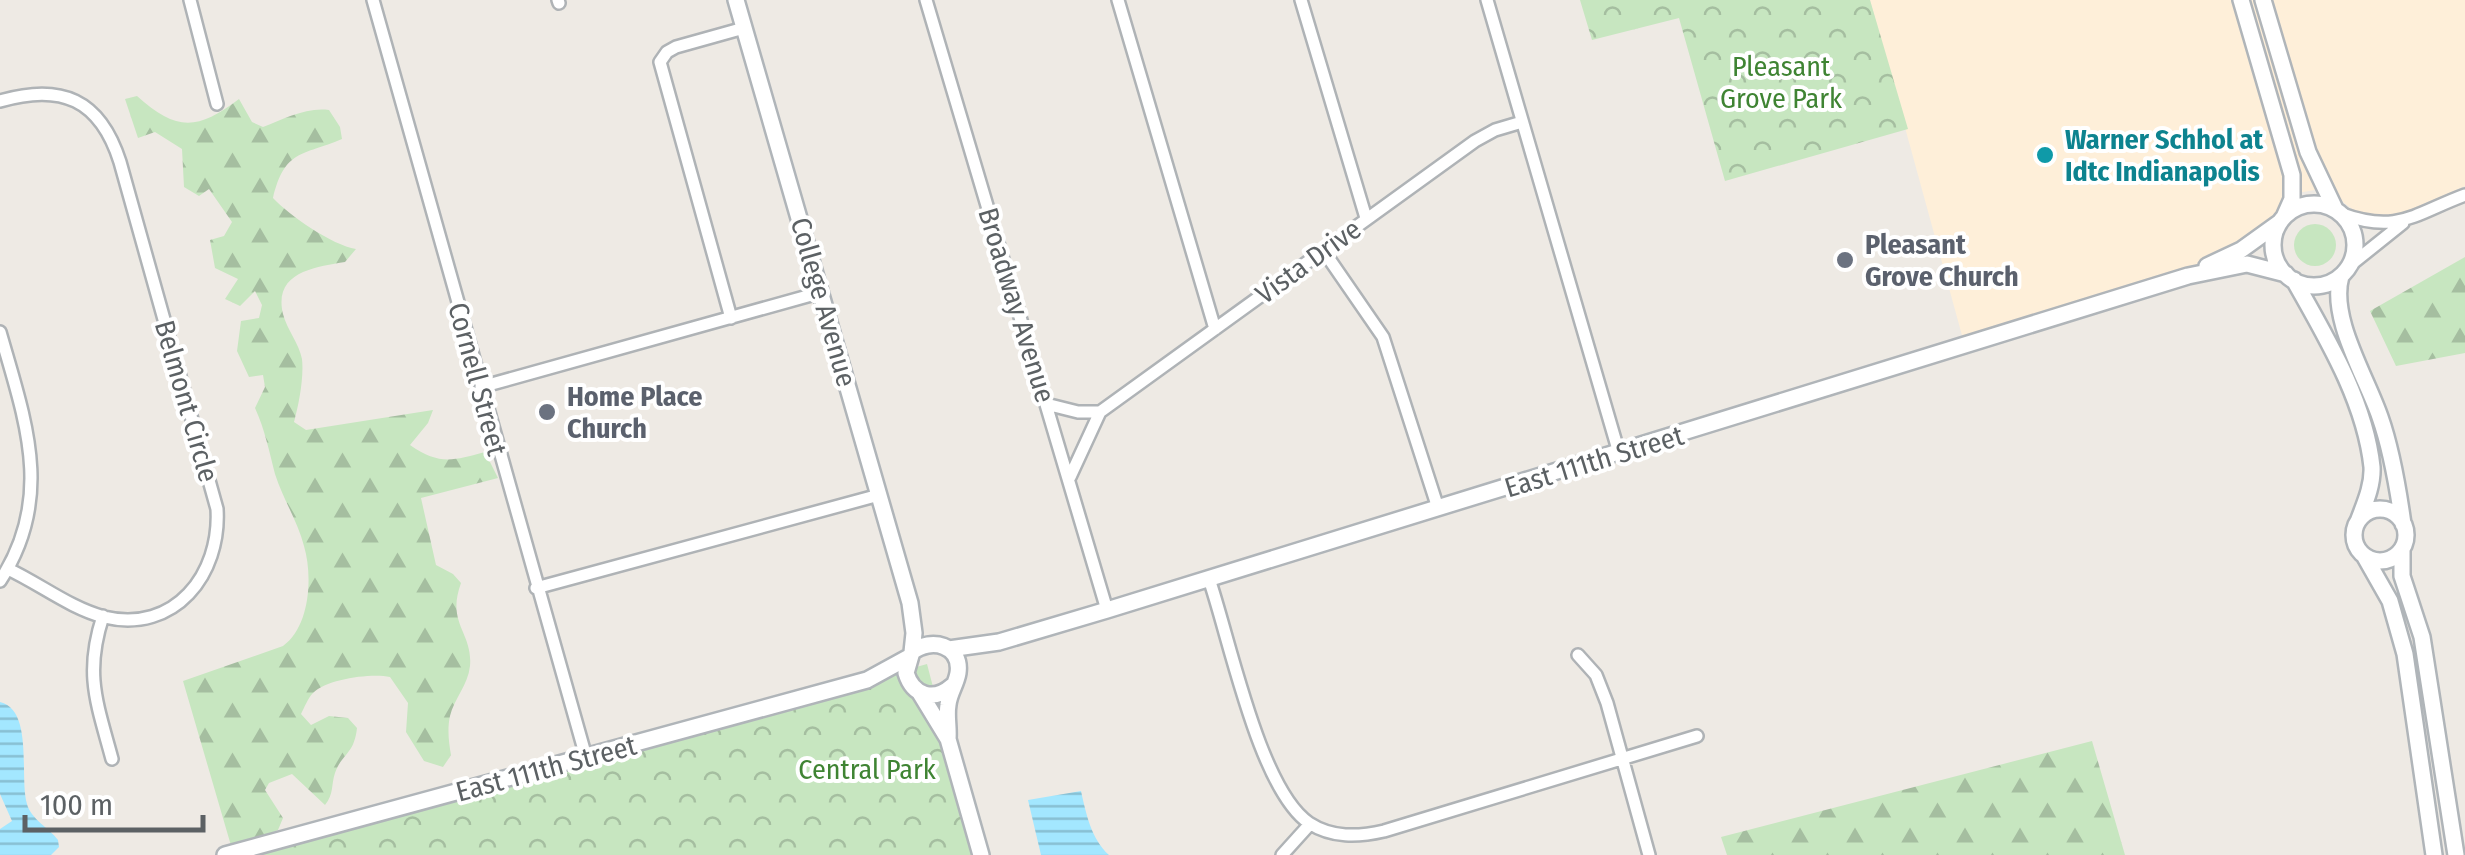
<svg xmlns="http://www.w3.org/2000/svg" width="2465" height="855" viewBox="0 0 2465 855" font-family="'Fira Sans Condensed',sans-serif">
	<defs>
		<pattern id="forest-firs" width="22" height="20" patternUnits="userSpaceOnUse" patternTransform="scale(2.5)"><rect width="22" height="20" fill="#c7e6c0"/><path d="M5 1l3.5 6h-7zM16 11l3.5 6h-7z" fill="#a5bea0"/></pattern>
		<pattern id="park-crowns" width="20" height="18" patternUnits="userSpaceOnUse" patternTransform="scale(2.5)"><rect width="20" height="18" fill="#c7e6c0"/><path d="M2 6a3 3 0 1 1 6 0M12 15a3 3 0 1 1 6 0" fill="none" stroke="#a5bea0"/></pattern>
		<pattern id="water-rules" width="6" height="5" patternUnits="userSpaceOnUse" patternTransform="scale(2.5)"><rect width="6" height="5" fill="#a3e7ff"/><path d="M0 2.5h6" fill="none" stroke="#88bfd2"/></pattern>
	</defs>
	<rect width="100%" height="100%" fill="#eeeae4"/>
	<path fill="#feefd9" d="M1870 0H2465V186L2395 216 2364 217 2344 203 2332 187 2286 195 2279 209 2259 230 2227 252 2198 266 1963 339Z"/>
	<path fill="url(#forest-firs)" d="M137 96C176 131 197 131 239 99L252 122 263 127C284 119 306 107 329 110L340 127 342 139C302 156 285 149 273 198 290 216 332 245 356 249L345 262C315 267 273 272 283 314 287 330 299 343 302 359 304 377 299 404 294 422L306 430 433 410 428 423 410 445C439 465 452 461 485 452L498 478 421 498 436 565 453 574 461 583C446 624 473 632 470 666 468 685 454 699 450 716 447 730 449 743 451 755L443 767 424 761 406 732 408 703 390 677C371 673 327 679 313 693 308 698 304 708 301 714L311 725 329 716 348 718 357 728C354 755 342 753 335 773 331 785 334 794 325 805L292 774 269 783 265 790 283 818 278 830 232 849 183 681 283 646C310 627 313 576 304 546 298 522 283 499 275 474 269 451 265 430 255 408L265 387 263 375 249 377 237 351 241 321 259 318 262 305 255 291 240 306 225 299 238 279 215 268 210 240 224 236 232 222 209 189 199 196 184 187 182 149 155 132 138 138 125 99Z
		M2465 257V353L2396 366 2370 311Z
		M2092 741 2125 855H1727L1721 837Z"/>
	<path fill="url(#park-crowns)" d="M1580 0H1870L1908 129 1725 181 1679 18 1592 40Z
		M927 664 977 855H248Z"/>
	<path fill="#c7e6c0" d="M2294 245a21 21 0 1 1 42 0a21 21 0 1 1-42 0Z"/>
	<path fill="url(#water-rules)" d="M0 702C34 710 19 778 27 804 30 818 50 829 58 840L59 847 51 855H0V829L12 821 0 794Z
		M1081 791C1086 813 1091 839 1109 855H1041L1028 800Z"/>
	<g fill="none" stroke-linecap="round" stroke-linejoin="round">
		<defs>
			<path id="street" d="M190 0 217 104
				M373 0 586 757
				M558 0 559 3
				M926 0 1107 610
				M1118 0 1215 329
				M1301 0 1366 218
				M1487 0 1619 453
				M0 101C61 83 100 99 120 162L217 509C221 574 175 634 104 617 70 608 40 584 8 569
				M2342 214C2398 234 2414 214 2465 195
				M1323 250 1383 337 1438 508
				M2348 267 2403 223
				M731 318 660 62 667 52 676 47 744 28
				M0 332C25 420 55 497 0 581
				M481 387 822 292
				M1046 404 1078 412H1100
				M1070 477 1100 412 1475 141 1495 130 1522 122
				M1209 579C1229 636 1259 789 1309 823 1332 838 1358 837 1384 831L1697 736
				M536 588 879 495
				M103 616C84 674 97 703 112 759
				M1578 655 1596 675 1607 703 1649 855
				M1282 855 1310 824"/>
			<path id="secondary" d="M736 0 910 603 914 633 912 652
				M2241 0 2292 175V199L2284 217
				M2263 0 2308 152 2335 209
				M2273 245a41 41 0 1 1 82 0a41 41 0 1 1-82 0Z
				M2207 266 2241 250 2280 222
				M2341 276C2329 318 2366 376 2380 417 2392 451 2398 488 2403 524
				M2294 280C2326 337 2365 401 2372 467 2373 485 2365 503 2359 519
				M2354 535a26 26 0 1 1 52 0a26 26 0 1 1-52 0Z
				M2402 549V576L2422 637 2456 855
				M2365 557 2390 601 2405 654 2434 855
				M949 649 999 642 1107 610 2188 276 2247 264 2286 274
				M920 693 948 739 981 855
				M948 739C949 727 946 716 948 705 949 693 956 685 958 673 962 645 931 637 912 652L906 673C913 696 934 702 952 686
				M225 855 867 680 909 657"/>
		</defs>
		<use href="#street" stroke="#afb3b6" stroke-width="16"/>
		<use href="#secondary" stroke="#b0b5b9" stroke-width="20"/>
		<use href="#street" stroke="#fff" stroke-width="11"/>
		<use href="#secondary" stroke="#fff" stroke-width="15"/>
	</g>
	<circle fill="#0f9aa8" stroke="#fff" stroke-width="4" cx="2045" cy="155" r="10"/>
	<g fill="#6b7280" stroke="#fff" stroke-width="4">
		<circle cx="1845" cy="260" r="10"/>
		<circle cx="547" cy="412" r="10"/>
	</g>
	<g text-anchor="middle" stroke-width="8" stroke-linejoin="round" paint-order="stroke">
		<g font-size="28" fill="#3f8433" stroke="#fff">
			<text x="1781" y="76">Pleasant<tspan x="1781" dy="32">Grove Park</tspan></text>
			<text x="867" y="779">Central Park</text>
		</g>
		<g font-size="28" font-weight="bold" fill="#0d838f" stroke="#fff" text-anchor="start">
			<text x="2065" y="149">Warner Schhol at<tspan x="2065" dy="32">Idtc Indianapolis</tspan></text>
		</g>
		<g font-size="28" font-weight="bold" fill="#5b616d" stroke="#fff" text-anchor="start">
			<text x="1865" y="254">Pleasant<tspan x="1865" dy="32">Grove Church</tspan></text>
			<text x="567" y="406">Home Place<tspan x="567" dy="32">Church</tspan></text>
		</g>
		<g font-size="28" fill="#5c6164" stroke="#fff">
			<text transform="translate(1308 261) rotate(-36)" y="10">Vista Drive</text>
			<text transform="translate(824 302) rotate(74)" y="10">College Avenue</text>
			<text transform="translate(1017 305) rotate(73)" y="10">Broadway Avenue</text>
			<text transform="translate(478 379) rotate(75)" y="10">Cornell Street</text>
			<text transform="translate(187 401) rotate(74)" y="10">Belmont Circle</text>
			<text transform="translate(1594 461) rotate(-17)" y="10">East 111th Street</text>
			<text transform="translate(546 768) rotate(-15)" y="10">East 111th Street</text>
		</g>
	</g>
	<path d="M25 815v15h178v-15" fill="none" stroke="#5c6164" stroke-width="5"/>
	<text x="40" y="815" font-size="30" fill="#5c6164" stroke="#ffffff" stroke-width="8" paint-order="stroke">100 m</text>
</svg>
